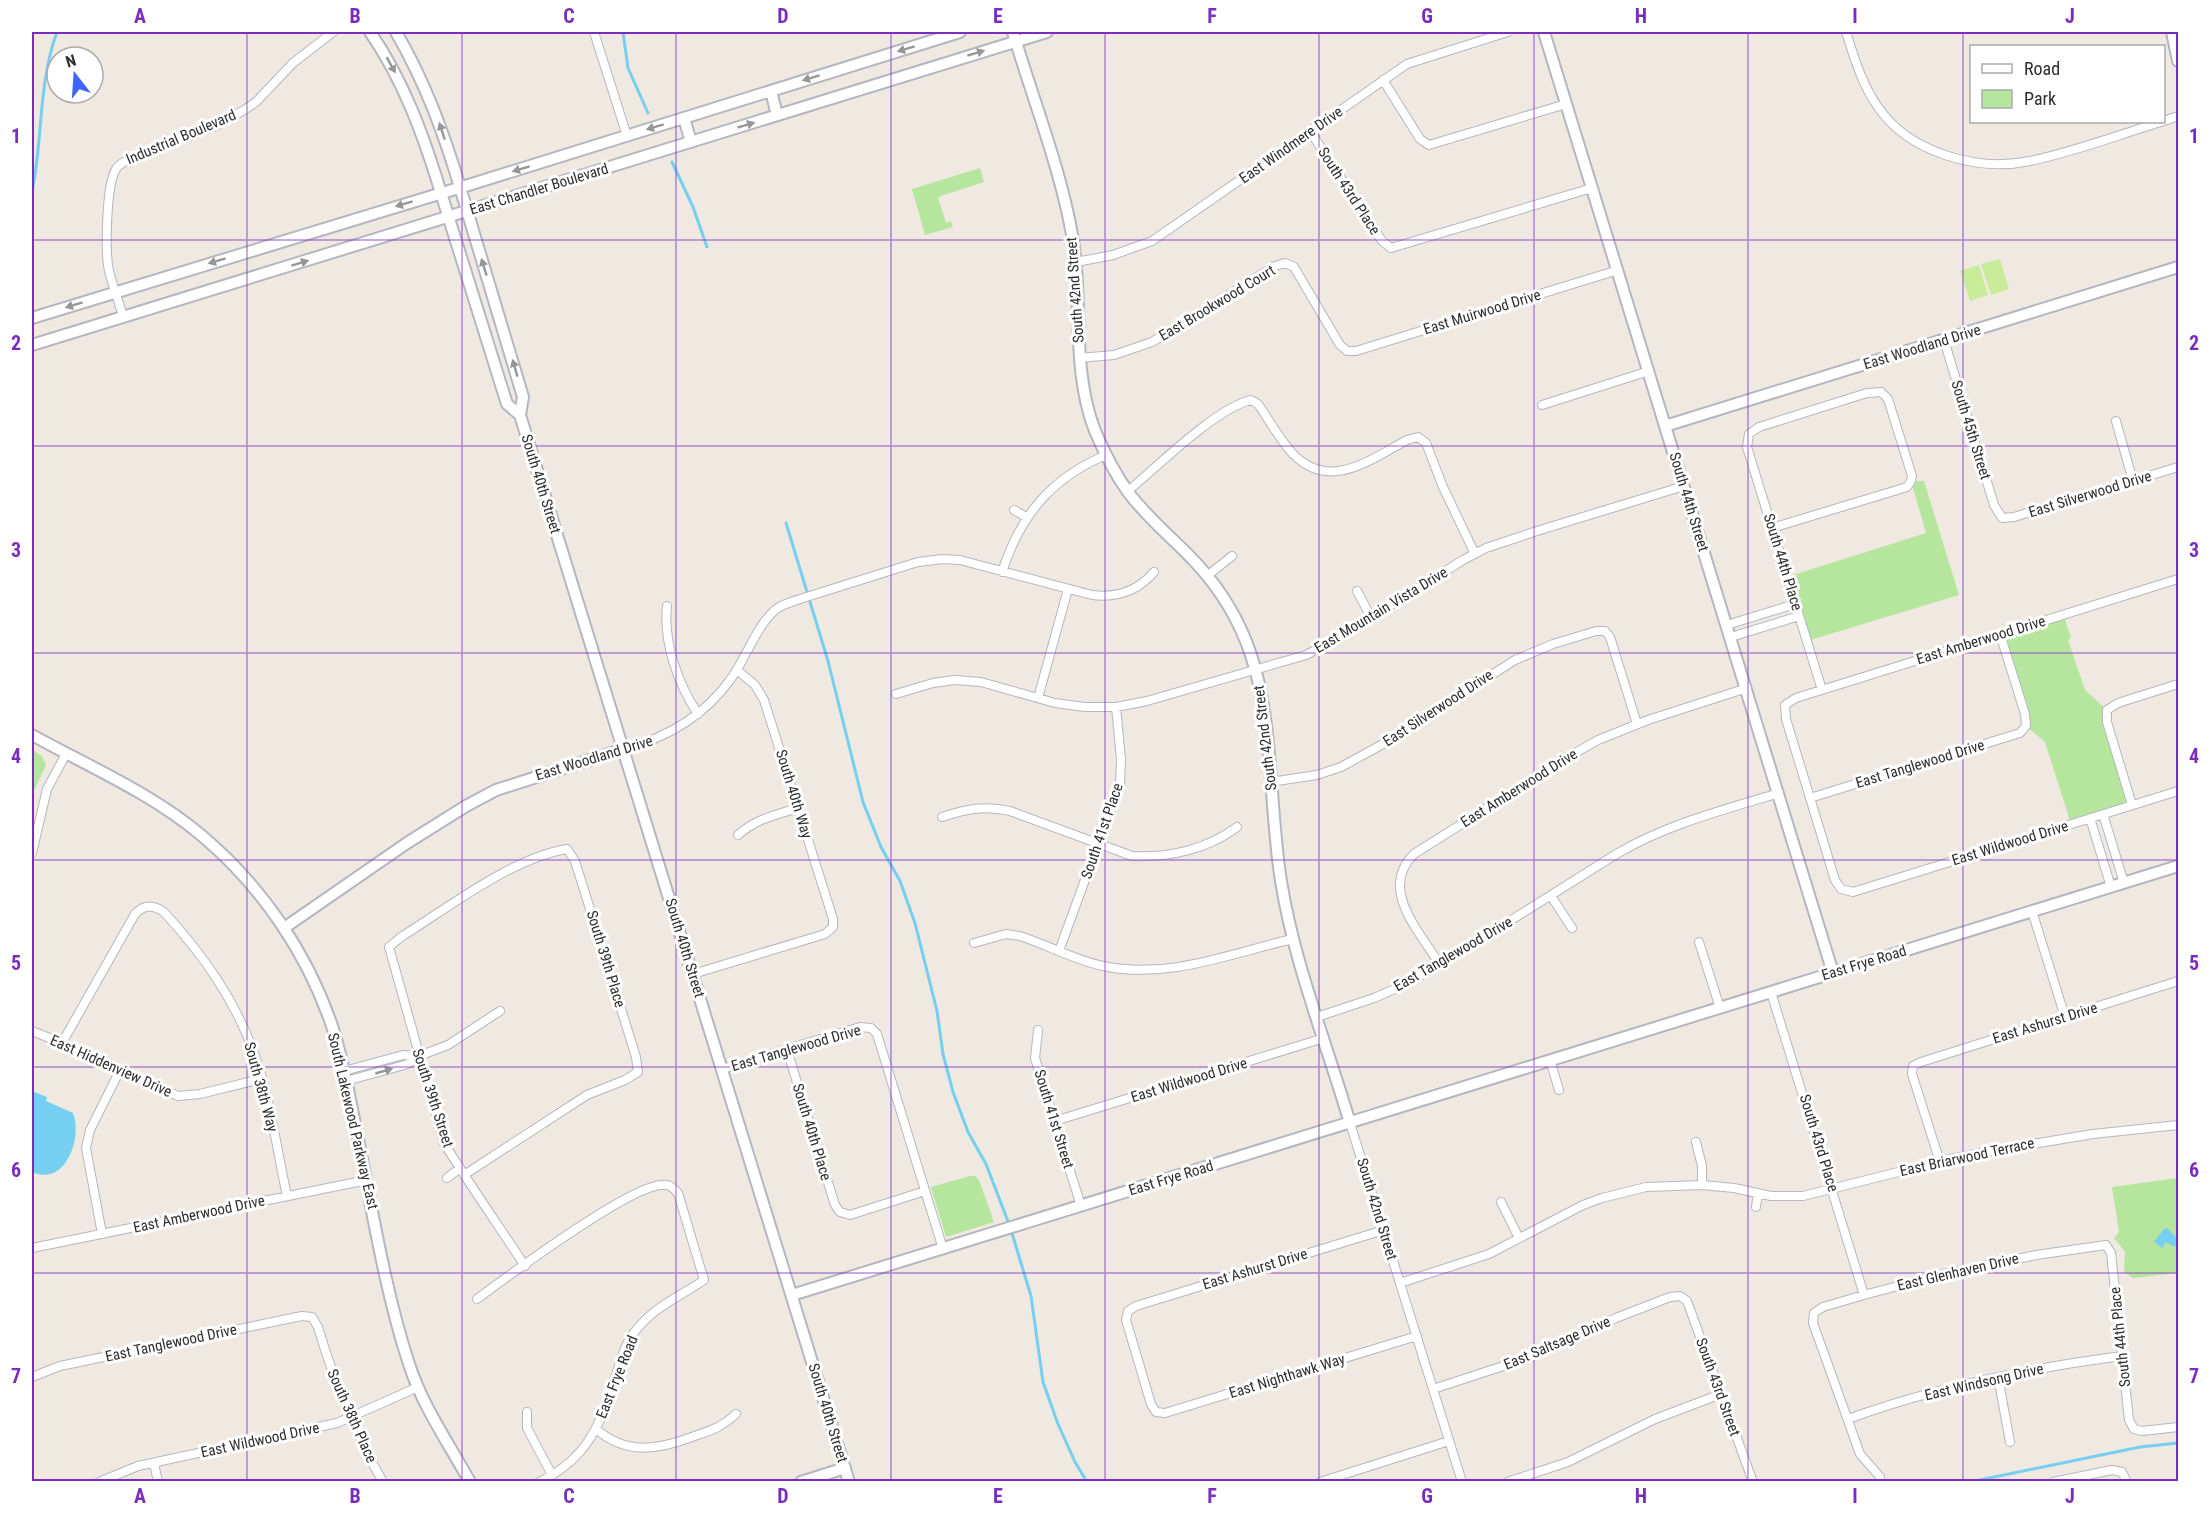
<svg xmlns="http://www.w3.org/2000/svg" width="2210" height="1513" viewBox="0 0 2210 1513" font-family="'Roboto Condensed',sans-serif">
	<rect width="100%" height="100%" fill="#efe9e1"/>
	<path fill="#b6e59e" d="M980 168 984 182 938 197 946 223 951 221 953 227 925 235 912 189Z
		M1911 481H1924L1959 595 1807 641 1787 577 1926 533Z
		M2063 614 2071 638 2068 640 2085 690 2107 710 2132 805 2071 824 2045 742 2026 726 2000 634Z
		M32 750 42 756 46 765 32 795Z
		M970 1176H975L979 1180 994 1222 946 1237 931 1187Z
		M2178 1178V1273L2133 1278 2124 1272 2125 1252 2114 1238 2119 1232 2112 1187Z"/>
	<path fill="#c9ec9a" d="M2000 259 2009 289 1991 295 1981 264Z
		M1979 265 1988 295 1970 301 1960 271Z"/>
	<path fill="#75cff0" d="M32 1091 47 1097 46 1101 73 1113C83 1138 65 1187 32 1172Z
		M2167 1228 2178 1239V1243L2174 1247 2166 1242 2162 1248 2154 1242 2164 1229Z"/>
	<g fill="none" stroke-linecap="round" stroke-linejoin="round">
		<path stroke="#75cff0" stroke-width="3" d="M623 32 628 68 648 113
			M672 162 693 207 707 247
			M32 192C43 140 38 83 57 32
			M786 523 828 661 863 802 881 847 900 881 915 923 937 1011 943 1054 953 1092 968 1132 986 1164 1009 1224
			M1011 1230 1031 1296 1043 1382 1058 1424 1075 1462 1087 1482
			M1970 1482 2140 1447 2178 1443"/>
		<defs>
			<path id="minor" d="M594 32 627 136
				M1846 32C1854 57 1862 85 1878 107 1909 153 1978 172 2030 161 2074 152 2118 135 2161 122
				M1383 80 1420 139 1429 145 1566 104
				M2164 121 2178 116
				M1310 131 1382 241 1391 248 1592 188
				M1076 262 1113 255 1152 241 1407 64 1508 32
				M123 317C119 302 113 287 109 271 105 252 106 185 116 169 120 163 126 161 132 158L218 125 244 110 256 102 293 63 333 32
				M1944 340 1994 505 2002 518 2014 517 2178 467
				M1079 358 1114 355 1152 342 1275 266 1285 263 1294 267 1340 345 1347 351H1356L1618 270
				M1542 405 1649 371
				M2116 421 2133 481
				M1128 491C1157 467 1216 408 1251 400L1258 404C1269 420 1280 440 1293 454 1330 492 1371 459 1407 440L1418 437 1426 443 1443 487 1475 554
				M1014 510 1026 517
				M1772 528 1907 487 1911 481 1912 476 1888 399 1881 392 1867 393 1759 427 1749 434 1747 447 1822 690
				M1002 572C1020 516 1051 478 1106 455
				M1207 576 1232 556
				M2178 579 1796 698 1785 705 1786 719 1835 880 1841 889 1853 892 2178 791
				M1357 591 1371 617
				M667 606C663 642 678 684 698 714
				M1727 625 1795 604
				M1731 637 1799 616
				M896 694 933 683 955 680 981 682 1055 703 1085 707H1116L1147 701 1306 655 1336 639 1463 560 1486 548 1537 531 1684 486
				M1038 698 1068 589
				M624 749C666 738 704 716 730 680 746 659 755 628 775 610 782 604 792 602 800 599L918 562 943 559 960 560 1092 595C1117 598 1138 591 1154 572
				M1270 782 1317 775 1341 767 1383 744 1515 660 1553 644 1596 631H1605L1610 637 1637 724
				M1810 798 2020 733 2026 726 2025 714 2000 634
				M2132 805 2107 722V710L2118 703 2178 684
				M2103 814 2124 883
				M942 817C966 809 985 805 1010 811L1132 856C1169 858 1208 849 1237 827
				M2090 818 2111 887
				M738 835C756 819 775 815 798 808
				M32 853 47 789 66 754
				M1551 896 1572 928
				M2032 911 2065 1017
				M1699 942 1720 1008
				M974 943 1006 934 1020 936C1048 945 1074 960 1103 966 1168 980 1231 953 1293 939
				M1059 951 1120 784 1121 759 1116 707
				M1440 965C1420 932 1378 889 1414 854L1561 761 1598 740 1648 720 1747 688
				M693 974 825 934 833 927V919L764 700 755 685 737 670
				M1771 992 1864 1295
				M1317 1017 1374 998 1408 983 1451 958 1618 853C1668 824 1723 810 1779 793
				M1038 1030 1035 1058 1081 1206
				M32 1031 62 1043 178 1096 200 1094 261 1079
				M62 1043 135 914C144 904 154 905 164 912 203 955 234 998 254 1053 270 1096 277 1151 287 1196
				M787 1050 835 1205 840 1212 850 1215 925 1191
				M1550 1060 1559 1090
				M722 1069 860 1027 871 1028 877 1034 943 1249
				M344 1071 403 1055 419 1056
				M346 1081 408 1064 419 1056 448 1045 500 1011
				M1055 1121 1324 1038
				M1350 1123 1462 1482
				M1696 1142 1702 1166V1185
				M1940 1162 1912 1074 1913 1066 1921 1062 2178 981
				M464 1175 587 1095 625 1080 638 1072 636 1057 575 861 567 849C512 858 449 907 401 937L389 947 444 1143C470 1185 498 1225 525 1266
				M447 1178 460 1168
				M1501 1202 1519 1238
				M1756 1207 1758 1193
				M1384 1230 1136 1306 1128 1311 1126 1320 1151 1404 1156 1412 1165 1413 1417 1336
				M102 1234 86 1148 90 1130 120 1070
				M32 1248 367 1180
				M1400 1283 1489 1254 1583 1205 1602 1198 1646 1187 1702 1185 1734 1188 1771 1196H1803L1950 1159 2009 1148 2093 1134 2178 1125
				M477 1299C508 1276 631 1185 662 1185 670 1184 673 1188 678 1193L704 1280C675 1300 649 1308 629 1340 623 1351 619 1366 615 1378 600 1426 587 1459 539 1482
				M32 1377 60 1366 302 1316 312 1317 318 1327C334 1381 354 1432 383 1482
				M1998 1377 2010 1442
				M1433 1389 1531 1357 1616 1318 1670 1297 1680 1296 1687 1301 1753 1482
				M527 1412V1428L552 1475
				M1848 1419C1936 1387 2030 1368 2122 1356
				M596 1429C626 1455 657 1450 692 1437 712 1430 720 1428 736 1414
				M154 1463 158 1482
				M1880 1477 1860 1454 1813 1323 1814 1313 1823 1307 1864 1295 1939 1275 2036 1255 2106 1245 2111 1253 2129 1420 2134 1429 2142 1431 2178 1427
				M99 1482 138 1466 337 1423 418 1387
				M1320 1482 1449 1441
				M1507 1482 1568 1462 1655 1419 1721 1394
				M2053 1482 2112 1470 2122 1472 2127 1482"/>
			<path id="tertiary" d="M370 32C404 81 424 137 441 193
				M396 32C425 82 443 131 460 187
				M1013 32C1033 100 1061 169 1073 240 1083 303 1071 369 1095 431 1104 452 1115 474 1128 492 1148 519 1175 540 1197 564 1221 590 1240 622 1251 655 1274 724 1269 807 1281 881 1294 963 1326 1042 1350 1123
				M1544 32 1833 973
				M2172 32 2178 61
				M1665 426 2178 267
				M32 735C88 766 151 793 201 835 262 886 308 954 333 1029 342 1057 347 1085 353 1114 370 1195 383 1285 409 1364 422 1405 449 1444 470 1482
				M284 928 407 843 466 806 496 790 624 749
				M792 1295 2178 866
				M801 1482 845 1468"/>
			<path id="secondary" d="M771 91 777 115
				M684 118 691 142
				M460 187 523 397 520 415 849 1482
				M441 193 507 404 520 415
				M32 318 475 183 960 32
				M32 345 1047 32"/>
		</defs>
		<use href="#minor" stroke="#b4b7c1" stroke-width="10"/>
		<use href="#tertiary" stroke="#b4b7c1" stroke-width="14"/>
		<use href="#secondary" stroke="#b4b7c1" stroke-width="14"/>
		<use href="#minor" stroke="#fff" stroke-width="8"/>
		<use href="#tertiary" stroke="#fff" stroke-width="10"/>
		<use href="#secondary" stroke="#fff" stroke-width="10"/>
	</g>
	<defs><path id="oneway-solid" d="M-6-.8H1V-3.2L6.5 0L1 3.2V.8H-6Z" transform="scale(1.5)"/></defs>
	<g fill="#969696">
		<use href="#oneway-solid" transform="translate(906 49) rotate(163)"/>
		<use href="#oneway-solid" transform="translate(976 53) rotate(-17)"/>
		<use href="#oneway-solid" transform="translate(391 65) rotate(61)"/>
		<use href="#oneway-solid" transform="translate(811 78) rotate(163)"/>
		<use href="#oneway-solid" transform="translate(746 125) rotate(-17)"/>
		<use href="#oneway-solid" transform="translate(655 127) rotate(163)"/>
		<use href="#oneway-solid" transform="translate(442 131) rotate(-108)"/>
		<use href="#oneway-solid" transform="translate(521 169) rotate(163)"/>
		<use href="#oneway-solid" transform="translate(404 204) rotate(163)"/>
		<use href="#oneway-solid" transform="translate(217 261) rotate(163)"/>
		<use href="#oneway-solid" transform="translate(300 263) rotate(-17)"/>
		<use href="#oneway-solid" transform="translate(484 267) rotate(-107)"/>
		<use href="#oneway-solid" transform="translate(74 305) rotate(163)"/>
		<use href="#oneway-solid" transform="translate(515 368) rotate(-106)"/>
		<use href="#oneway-solid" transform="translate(384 1071) rotate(-16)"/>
	</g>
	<path fill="none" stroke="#7b2cbf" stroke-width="1.5" stroke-opacity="0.55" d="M247 32V1482M462 32V1482M676 32V1482M891 32V1482M1105 32V1482M1319 32V1482M1534 32V1482M1748 32V1482M1963 32V1482M32 240H2178M32 446H2178M32 653H2178M32 860H2178M32 1067H2178M32 1273H2178"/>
	<g text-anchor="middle" stroke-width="6" stroke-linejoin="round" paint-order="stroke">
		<g font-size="15" fill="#2e2e2e" stroke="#fff">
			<text transform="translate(181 137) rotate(-23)" y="5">Industrial Boulevard</text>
			<text transform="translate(1291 145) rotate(-35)" y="5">East Windmere Drive</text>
			<text transform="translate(539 189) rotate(-17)" y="5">East Chandler Boulevard</text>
			<text transform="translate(1349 191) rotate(57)" y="5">South 43rd Place</text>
			<text transform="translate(1075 290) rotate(-94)" y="5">South 42nd Street</text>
			<text transform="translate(1217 303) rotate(-31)" y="5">East Brookwood Court</text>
			<text transform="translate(1482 312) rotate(-17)" y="5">East Muirwood Drive</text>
			<text transform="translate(1922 347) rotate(-17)" y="5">East Woodland Drive</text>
			<text transform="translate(1971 430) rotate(73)" y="5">South 45th Street</text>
			<text transform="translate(541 484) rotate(73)" y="5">South 40th Street</text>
			<text transform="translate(2090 494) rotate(-17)" y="5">East Silverwood Drive</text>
			<text transform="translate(1689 502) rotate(73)" y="5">South 44th Street</text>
			<text transform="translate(1783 562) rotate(73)" y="5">South 44th Place</text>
			<text transform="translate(1381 610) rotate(-31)" y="5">East Mountain Vista Drive</text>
			<text transform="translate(1981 640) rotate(-17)" y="5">East Amberwood Drive</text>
			<text transform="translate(1438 708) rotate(-33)" y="5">East Silverwood Drive</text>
			<text transform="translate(1265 738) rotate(-97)" y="5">South 42nd Street</text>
			<text transform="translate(594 758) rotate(-17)" y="5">East Woodland Drive</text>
			<text transform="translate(1920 764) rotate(-17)" y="5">East Tanglewood Drive</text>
			<text transform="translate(1519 788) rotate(-32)" y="5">East Amberwood Drive</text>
			<text transform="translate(794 794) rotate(73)" y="5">South 40th Way</text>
			<text transform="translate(1102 831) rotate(-71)" y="5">South 41st Place</text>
			<text transform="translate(2010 843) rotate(-17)" y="5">East Wildwood Drive</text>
			<text transform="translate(685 948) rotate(73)" y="5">South 40th Street</text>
			<text transform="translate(1453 954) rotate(-30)" y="5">East Tanglewood Drive</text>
			<text transform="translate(606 959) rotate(73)" y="5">South 39th Place</text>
			<text transform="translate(1864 963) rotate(-17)" y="5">East Frye Road</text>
			<text transform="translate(2045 1023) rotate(-17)" y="5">East Ashurst Drive</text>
			<text transform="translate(796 1048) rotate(-16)" y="5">East Tanglewood Drive</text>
			<text transform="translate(111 1066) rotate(24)" y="5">East Hiddenview Drive</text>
			<text transform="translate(1189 1080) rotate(-17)" y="5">East Wildwood Drive</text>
			<text transform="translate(261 1087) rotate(75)" y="5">South 38th Way</text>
			<text transform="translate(433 1098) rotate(72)" y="5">South 39th Street</text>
			<text transform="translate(1054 1119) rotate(73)" y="5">South 41st Street</text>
			<text transform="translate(353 1121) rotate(77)" y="5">South Lakewood Parkway East</text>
			<text transform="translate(812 1132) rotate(73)" y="5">South 40th Place</text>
			<text transform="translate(1819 1143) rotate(73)" y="5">South 43rd Place</text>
			<text transform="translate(1967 1157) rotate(-12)" y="5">East Briarwood Terrace</text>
			<text transform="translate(1171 1178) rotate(-17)" y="5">East Frye Road</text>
			<text transform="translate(1377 1209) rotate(73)" y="5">South 42nd Street</text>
			<text transform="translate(199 1214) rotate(-12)" y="5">East Amberwood Drive</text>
			<text transform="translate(1255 1269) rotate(-17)" y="5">East Ashurst Drive</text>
			<text transform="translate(1958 1272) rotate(-13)" y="5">East Glenhaven Drive</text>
			<text transform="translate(2120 1337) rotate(-96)" y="5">South 44th Place</text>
			<text transform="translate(171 1343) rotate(-12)" y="5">East Tanglewood Drive</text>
			<text transform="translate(1557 1343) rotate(-23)" y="5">East Saltsage Drive</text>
			<text transform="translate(1287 1376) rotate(-17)" y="5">East Nighthawk Way</text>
			<text transform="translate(617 1377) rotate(-68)" y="5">East Frye Road</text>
			<text transform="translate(1984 1382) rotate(-13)" y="5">East Windsong Drive</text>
			<text transform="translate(1718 1387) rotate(70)" y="5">South 43rd Street</text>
			<text transform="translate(828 1413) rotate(73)" y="5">South 40th Street</text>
			<text transform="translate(352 1416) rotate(66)" y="5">South 38th Place</text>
			<text transform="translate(260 1440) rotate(-12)" y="5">East Wildwood Drive</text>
		</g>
	</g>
	<rect width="2210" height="1513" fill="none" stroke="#ffffff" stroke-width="66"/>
	<rect x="1970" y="45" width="195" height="78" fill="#ffffff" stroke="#ababab" stroke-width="1.5"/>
	<rect x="1982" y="64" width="30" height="9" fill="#ffffff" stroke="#ababab" stroke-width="1.5"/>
	<text x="2024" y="75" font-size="18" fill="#2e2e2e">Road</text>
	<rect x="1982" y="90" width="30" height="18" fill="#b6e59e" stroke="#ababab" stroke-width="1.5"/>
	<text x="2024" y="105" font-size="18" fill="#2e2e2e">Park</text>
	<g transform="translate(75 75) rotate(343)"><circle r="28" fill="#ffffff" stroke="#ababab" stroke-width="1.5"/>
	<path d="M0-4.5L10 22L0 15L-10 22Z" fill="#4264fb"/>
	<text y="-9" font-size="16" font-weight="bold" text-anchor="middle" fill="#2e2e2e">N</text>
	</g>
	<rect x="33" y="33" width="2144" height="1447" fill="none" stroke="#7b2cbf" stroke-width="2"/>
	<g font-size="20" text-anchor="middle" font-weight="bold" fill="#7b2cbf">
		<text x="140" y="23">A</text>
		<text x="355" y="23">B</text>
		<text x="569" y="23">C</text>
		<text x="783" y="23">D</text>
		<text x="998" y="23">E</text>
		<text x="1212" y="23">F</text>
		<text x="1427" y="23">G</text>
		<text x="1641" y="23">H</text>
		<text x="1855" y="23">I</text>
		<text x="2070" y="23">J</text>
		<text x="16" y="143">1</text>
		<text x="2194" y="143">1</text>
		<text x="16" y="350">2</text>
		<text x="2194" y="350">2</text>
		<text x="16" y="557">3</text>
		<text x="2194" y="557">3</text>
		<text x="16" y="763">4</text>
		<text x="2194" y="763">4</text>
		<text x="16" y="970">5</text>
		<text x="2194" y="970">5</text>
		<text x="16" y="1177">6</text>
		<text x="2194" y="1177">6</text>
		<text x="16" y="1383">7</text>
		<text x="2194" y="1383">7</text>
		<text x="140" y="1503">A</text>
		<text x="355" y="1503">B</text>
		<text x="569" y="1503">C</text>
		<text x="783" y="1503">D</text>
		<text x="998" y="1503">E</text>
		<text x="1212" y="1503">F</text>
		<text x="1427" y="1503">G</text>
		<text x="1641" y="1503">H</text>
		<text x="1855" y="1503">I</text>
		<text x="2070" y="1503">J</text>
	</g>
</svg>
